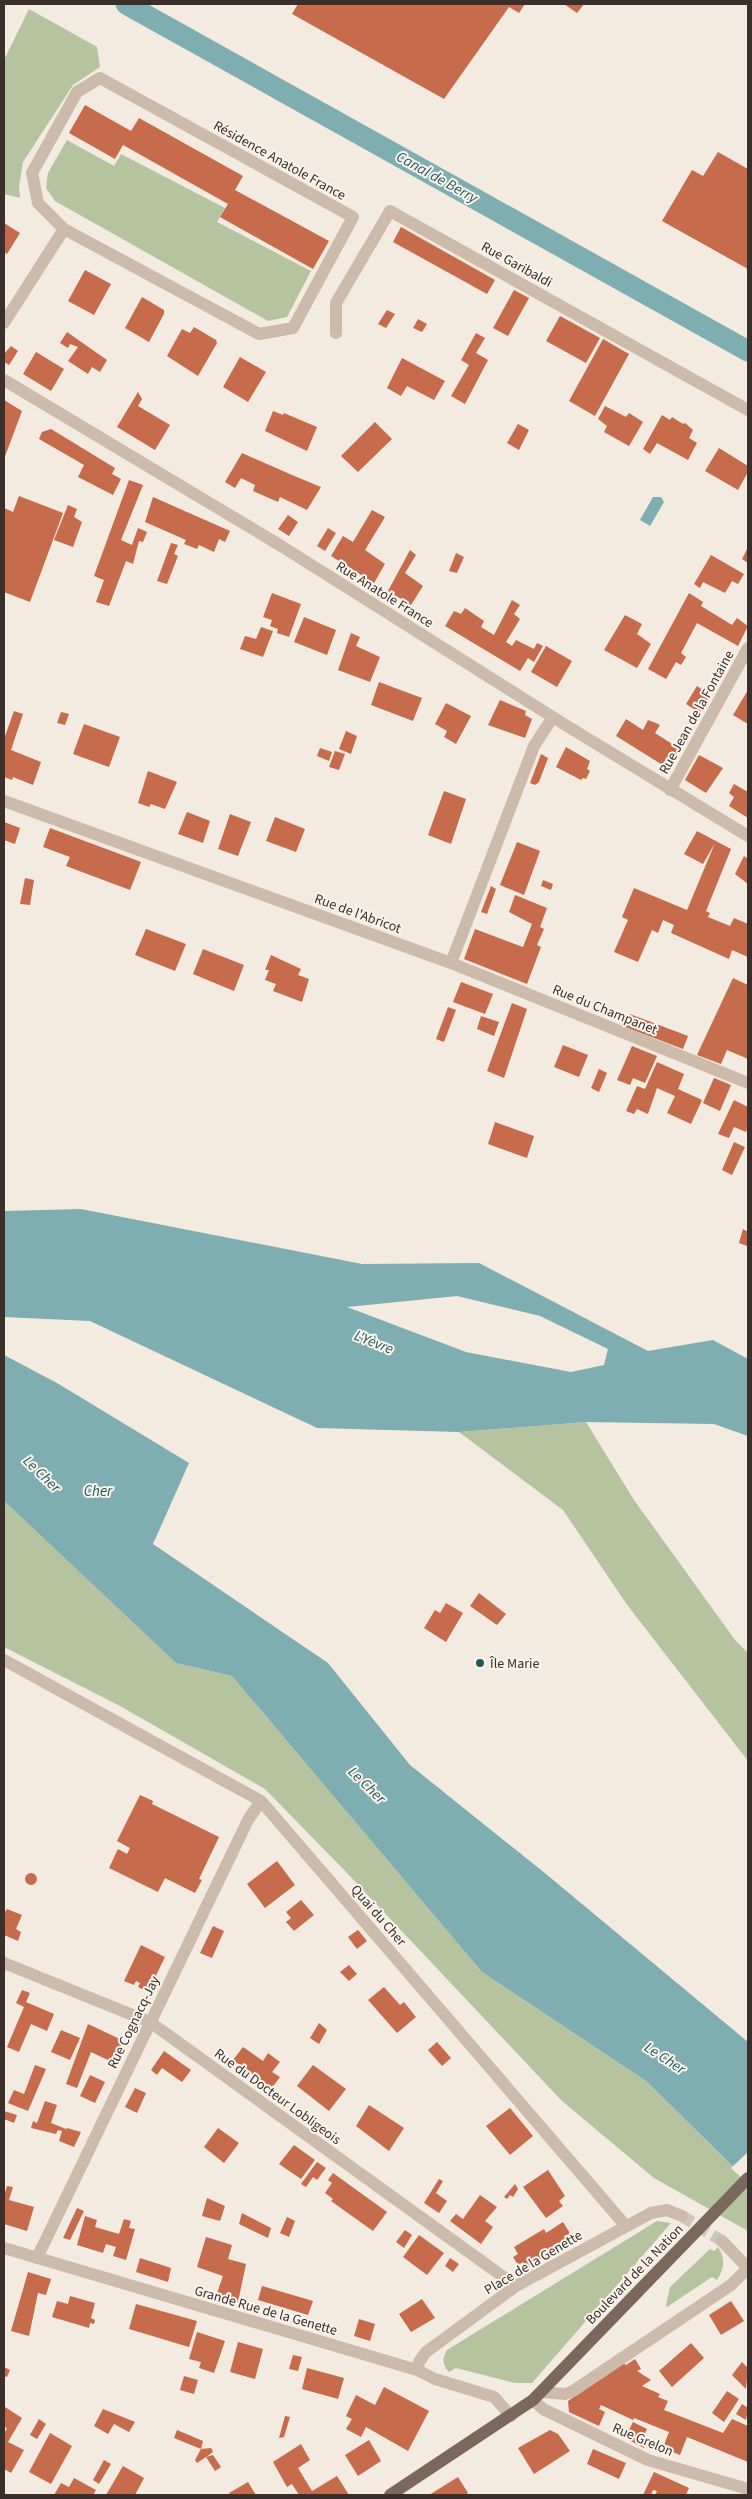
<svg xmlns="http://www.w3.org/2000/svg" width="752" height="2499" viewBox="0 0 752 2499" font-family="'Source Sans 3',sans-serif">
	<rect width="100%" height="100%" fill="#f3eae0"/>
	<path fill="#b6c39f" d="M29 9 97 47 100 67 73 85 23 162 19 187 20 198 4 194V60Z
		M67 140 114 166 121 154 225 208 217 222 311 271 287 317 268 321 55 201 46 188 48 173Z
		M586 1422 634 1500 735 1640 748 1653V1761L628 1606 563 1510 459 1432Z
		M4 1501 176 1663 232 1676 482 1972 646 2081 748 2181V2231L654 2178 562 2101 347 1873 265 1789 120 1706 4 1647Z
		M657 2221 671 2223 532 2383H515L456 2368 449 2372C442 2364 442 2359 447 2350Z
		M718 2247C726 2259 724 2269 717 2280L712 2277 667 2307 666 2305 670 2287 710 2249 714 2251Z"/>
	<path fill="#7eaeb1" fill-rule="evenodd" d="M653 497H661L664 502 650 526 640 520Z
		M81 1209 362 1264 479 1263 648 1351 713 1340 748 1359V1436L714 1424 586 1422 459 1432 317 1428 90 1321 4 1317V1211ZM457 1296 540 1316 608 1349 604 1365 571 1372 466 1352 347 1307Z
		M4 1355 57 1383 189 1463 153 1544 328 1663 410 1765 546 1874 748 2042V2181L646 2081 482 1972 232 1676 176 1663 4 1501Z"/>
	<path fill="#f3eae0" d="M748 2152V2184L731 2168Z"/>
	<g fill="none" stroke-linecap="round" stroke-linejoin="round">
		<path stroke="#7eaeb1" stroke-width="21" d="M126 4 748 351"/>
	</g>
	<path fill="#c66b4b" d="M298 4H525L519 13 509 7 444 99 292 14Z
		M564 4H584L577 13Z
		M85 105 131 131 139 118 243 176 235 190 329 241 313 269 220 217 228 204 123 145 115 159 69 133Z
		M718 152 748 169V269L662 221 692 170 703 176Z
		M4 223 20 233 7 254 4 252Z
		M401 227 495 280 487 294 393 242Z
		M85 270 111 284 94 315 68 301Z
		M514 290 529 298 508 336 493 328Z
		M142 297 164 310V314L149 342 125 328Z
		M387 310 395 314 386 328 378 324Z
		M560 316 600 338 586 363 546 341Z
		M418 319 427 324 422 332 413 328Z
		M194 327 216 340 217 343 198 376 167 356 182 329 190 333Z
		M67 332 107 360 100 372 92 367 88 374 68 361 78 347 70 344 68 348 60 343Z
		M476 333 485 338 476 353 488 360 465 404 451 396 469 365 461 360Z
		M603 339 629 354 595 416 569 401Z
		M11 346 18 351 9 365 4 362V354Z
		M36 352 64 369 51 391 23 374Z
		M240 357 266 372 248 402 223 387Z
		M402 358 445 381 434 400 407 386 401 396 387 388Z
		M138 392 142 399 138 406 170 425 155 450 117 427Z
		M4 400 22 411 4 459Z
		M605 406 626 417 629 413 643 422 629 446 604 432 607 426 598 419Z
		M273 411 283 415 284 413 317 427 307 451 265 431Z
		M662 415 670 420 672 417 683 424 685 423 693 430 689 438 697 443 688 460 657 443 650 454 643 449Z
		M375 422 392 439 358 472 341 456Z
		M518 424 529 430 519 450 507 443Z
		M51 429 115 468 112 474 121 479 113 495 78 477 84 465 39 439 42 432Z
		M719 448 748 466V472L738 490 705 471Z
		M242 453 292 475 321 487 307 510 280 497 278 502 253 491 255 485 241 478 235 488 225 482Z
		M129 480 143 485 121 540 132 545 138 528 147 532 143 542 139 541 133 564 126 561 109 606 96 602 104 580 94 576Z
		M19 496 63 513 30 602 4 592V508L13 512Z
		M153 497 230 531 225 542 219 539 214 552 199 545 197 549 184 544 186 540 145 522Z
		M68 505 77 509 74 517 82 522 73 547 54 540Z
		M372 510 385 517 365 550 385 564 374 583 331 556 343 536 353 542Z
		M288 515 298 522 289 536 278 529Z
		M328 528 336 533 325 551 317 546Z
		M171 543 178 545 174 554 178 556 167 584 157 581Z
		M748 547V563L742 559Z
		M410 550 416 555 405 573 423 586 411 605 388 591Z
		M456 553 464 557 457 573 449 571Z
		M711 555 744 574 738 584 732 581 725 593 703 582 700 588 694 584Z
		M272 593 301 604 289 637 277 633 278 629 270 626 272 620 263 617Z
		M689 593 703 602 701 606 732 625 737 618 748 626 738 646 697 623 681 653 686 657 681 665 676 662 666 679 648 669Z
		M512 600 520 605 514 614 520 619 506 642 512 646 516 640 534 649 537 643 543 646 534 662 528 658 520 671 445 626 454 611 461 614 465 608 484 621 481 627 494 635Z
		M625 615 642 624 637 634 651 644 637 668 604 650Z
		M304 617 336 630 327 655 294 642Z
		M261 627 273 631 263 657 240 649 245 636 256 639Z
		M351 633 360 637 356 646 380 657 370 682 338 670Z
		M546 646 572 661 557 687 531 672Z
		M379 682 422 698 413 721 371 705Z
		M697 686 710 695 700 713 686 704Z
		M748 690V724L733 715Z
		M500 700 526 711 525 715 532 719 525 738 488 725Z
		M446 703 471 716 456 744 444 737 447 731 435 724Z
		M14 711 23 714 11 750 41 762 33 785 13 777 12 780 4 777V739Z
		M61 712 69 714 65 725 57 723Z
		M626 719 643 730 648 720 656 723 660 725 655 733 680 749 669 769 616 736Z
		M84 724 120 737 109 767 73 754Z
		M346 731 357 736 351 754 339 749Z
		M566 747 590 761 587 769 590 771 586 779 583 778 581 780 556 767Z
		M320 748 332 752 329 761 317 756Z
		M335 751 345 754 339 770 329 767Z
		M541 754 548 758 539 782 535 785 530 783Z
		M699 755 723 768 706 793 685 780Z
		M148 771 177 782 165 809 151 804 149 807 138 803Z
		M734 784 748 792V818L729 806 734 797 729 793Z
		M444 791 466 799 451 844 428 835Z
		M187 812 210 821 203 843 178 834Z
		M230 814 251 822 238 856 218 849Z
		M275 817 305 829 296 852 266 841Z
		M4 822 20 828 15 844 4 840Z
		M50 828 141 862 130 890 66 866 70 857 43 847Z
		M697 831 731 849 706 911 710 913 708 917 730 926 734 918 748 924V957L732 950 729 959 671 933 674 925 663 920 658 933 652 930 638 962 614 952 628 920 622 917 634 888 687 910 715 843 703 864 684 854Z
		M517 842 540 851 524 895 500 885Z
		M744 856 748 859V884L735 874Z
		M25 878 34 880 30 905 20 904Z
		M543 880 553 884 551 890 541 886Z
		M491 886 496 889 487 914 481 912Z
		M515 895 547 908 540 927 544 929 537 945 541 947 527 984 464 959 475 929 523 947 532 924 509 912Z
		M146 929 186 944 175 971 135 955Z
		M203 949 244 965 234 991 193 974Z
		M271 955 301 969 298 975 309 979 302 1002 273 991 276 984 265 980 269 970H265Z
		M733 978 748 985V1059L727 1050 721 1064 697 1055Z
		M461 982 493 994 485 1014 453 1002Z
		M512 1003 527 1009 504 1078 487 1071Z
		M448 1007 456 1010 444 1042 436 1039Z
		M630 1014 688 1036 683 1049 625 1027Z
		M481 1016 499 1022 494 1036 477 1029Z
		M563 1045 588 1055 579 1077 554 1067Z
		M632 1046 657 1056 645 1083 633 1078 630 1085 617 1080Z
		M657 1062 684 1074 678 1089 702 1100 691 1124 667 1113 675 1096 657 1088 648 1114 637 1109 634 1114 626 1111 637 1086 645 1089Z
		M599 1069 607 1073 599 1092 591 1088Z
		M714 1078 731 1085 720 1111 703 1103Z
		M734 1100 748 1107V1126L746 1132 734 1127 729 1138 718 1134Z
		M495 1122 534 1136 527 1158 488 1144Z
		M734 1142 745 1147 732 1175 722 1170Z
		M743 1229 748 1232 747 1246 739 1243Z
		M479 1593 506 1614 497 1625 470 1606Z
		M446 1603 463 1613 446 1642 424 1628 435 1610 440 1613Z
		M140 1795 153 1801 152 1804 219 1837 199 1879 202 1880 195 1893 165 1878 158 1892 109 1868 118 1849 127 1854 130 1848 117 1841Z
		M277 1861 295 1885 265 1908 247 1884Z
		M25 1879a6 6 0 1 1 12 0a6 6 0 1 1-12 0Z
		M301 1900 314 1915 294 1931 286 1922 291 1918 286 1912Z
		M7 1909 22 1915 16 1929 21 1932 18 1941 4 1935V1913Z
		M213 1926 224 1931 212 1958 200 1953Z
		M358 1930 367 1941 357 1949 348 1937Z
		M141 1945 165 1957 148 1992 138 1987 140 1983 136 1981 134 1985 124 1981Z
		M349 1965 357 1974 349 1981 340 1972Z
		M384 1987 400 2005 404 2002 416 2017 397 2033 368 2000Z
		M22 1990 30 1993 26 2002 54 2014 47 2031 31 2024 19 2052 7 2047 24 2007 16 2003Z
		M319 2023 327 2030 319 2044 310 2038Z
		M88 2024 124 2041 114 2063 91 2052 77 2088 66 2084Z
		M61 2030 80 2038 70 2060 51 2052Z
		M437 2042 451 2058 442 2066 428 2050Z
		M243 2047 263 2061 268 2053 280 2062 272 2072 280 2077 272 2088 233 2060Z
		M164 2051 191 2070 182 2082 162 2068 157 2075 151 2070Z
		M35 2065 46 2069 28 2111 8 2103 14 2090 24 2094Z
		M313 2065 346 2089 329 2111 297 2086Z
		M90 2075 105 2082 95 2103 80 2096Z
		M135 2088 146 2093 137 2113 125 2107Z
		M45 2101 57 2105 51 2123 66 2129 64 2132 67 2128 81 2132 74 2147 59 2141 62 2131 58 2130 56 2134 31 2128 33 2121 37 2123Z
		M369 2105 404 2128 389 2151 356 2126Z
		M510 2108 533 2136 510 2155 486 2126Z
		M4 2111 17 2115 14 2123 4 2119Z
		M218 2128 239 2143 224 2163 204 2147Z
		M294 2145 315 2160 301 2179 279 2164Z
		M317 2162 326 2168 317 2180 313 2177 306 2187 301 2184Z
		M548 2170 565 2196 559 2201 563 2206 546 2218 523 2187Z
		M333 2173 387 2212 373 2231 331 2201 333 2199 325 2193 332 2183 328 2180Z
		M439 2179 443 2181 436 2193 447 2201 439 2213 424 2203Z
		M515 2184 518 2189 513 2197 510 2195 507 2199 504 2197Z
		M7 2186 13 2187 9 2200 34 2207 27 2231 4 2224V2196Z
		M480 2195 497 2207 485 2221 493 2227 481 2244 450 2221 456 2214 463 2219Z
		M207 2198 225 2206 220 2221 202 2216Z
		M77 2208 84 2211 70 2240 63 2238Z
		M242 2213 271 2228 268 2238 239 2224Z
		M85 2216 97 2220 95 2227 119 2234 124 2219 131 2221 129 2228 135 2229 126 2260 113 2256 116 2247 106 2244 103 2253 77 2245Z
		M287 2217 295 2221 289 2237 280 2233Z
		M563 2222 573 2238 527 2268 523 2262 518 2265 513 2257 518 2254 514 2247 544 2229 546 2233Z
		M405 2230 412 2235 404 2248 396 2242Z
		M419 2235 444 2253 427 2275 403 2257Z
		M206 2237 232 2245 228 2259 246 2264 238 2302 216 2296 223 2276 197 2267Z
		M140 2258 171 2268 168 2282 136 2272Z
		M450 2258 459 2264 453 2272 445 2266Z
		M28 2272 51 2279 46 2295 38 2293 29 2336 11 2331Z
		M262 2286 313 2301 308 2315 258 2300Z
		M70 2296 95 2303 91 2318 95 2320 94 2324 90 2323 89 2328 52 2317 57 2301 68 2304Z
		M422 2299 435 2318 411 2332 399 2314Z
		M731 2301 744 2321 721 2335 709 2315Z
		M136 2304 197 2321 189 2347 129 2329Z
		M359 2319 375 2324 370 2341 354 2336Z
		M197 2332 225 2341 214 2373 199 2368 201 2362 189 2359Z
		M238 2342 263 2349 255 2379 230 2372Z
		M691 2343 704 2358 672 2387 659 2371Z
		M293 2355 302 2357 298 2371 289 2369Z
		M635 2359 641 2369 637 2371 651 2380 642 2386 660 2394 658 2397 668 2401 664 2410 723 2433 732 2419 748 2426V2462L687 2437 680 2455 668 2450 669 2447 664 2445 669 2432 634 2418 633 2420 601 2405 599 2409 605 2412 599 2426 569 2412 568 2401 623 2363 626 2365Z
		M742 2362 748 2368 746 2389 732 2375Z
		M4 2367 10 2370 7 2377 4 2376Z
		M307 2368 344 2378 338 2399 302 2389Z
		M184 2376 198 2380 194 2394 180 2390Z
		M384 2387 429 2411 408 2451 366 2427 361 2437 346 2429 352 2419 346 2416 356 2395 375 2405Z
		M727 2391 739 2399 724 2422 712 2413Z
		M742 2404 748 2408 746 2420 736 2414Z
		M5 2407 22 2418 8 2442 24 2450 11 2473 4 2469V2434L7 2428 4 2427Z
		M103 2409 135 2422 129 2432 114 2424 108 2434 94 2426Z
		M285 2416 290 2417 284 2437 279 2438Z
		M39 2419 46 2424 37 2439 30 2435Z
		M633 2422 647 2429 643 2437 649 2439 644 2448 625 2438Z
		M177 2430 203 2441 201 2449 174 2438Z
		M550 2430 558 2434 570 2451 534 2474 518 2448Z
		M50 2433 72 2446 51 2484 29 2472Z
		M369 2440 381 2461 358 2476 345 2455Z
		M301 2444 310 2460 298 2468 312 2491 337 2476 349 2495H299L292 2484 287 2487 273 2462Z
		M211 2448 213 2452 206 2457 213 2455 221 2467 215 2471 206 2457 197 2463 195 2460 201 2449Z
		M593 2449 626 2463 619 2479 587 2464Z
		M104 2460 111 2464 99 2484 93 2480Z
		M123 2466 144 2478 135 2495H106Z
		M654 2472 689 2488 686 2495H655L657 2491 653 2490 651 2495H643Z
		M458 2477 468 2493 465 2495H429Z
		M74 2478 96 2490 93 2495H54L61 2483 69 2487Z
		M248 2482 256 2495H230L229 2493Z"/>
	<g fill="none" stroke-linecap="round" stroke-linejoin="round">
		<path stroke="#cec5bc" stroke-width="12" stroke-dasharray="12 6" stroke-linecap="butt" d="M682 2216 722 2241"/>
		<path stroke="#ccbbab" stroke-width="12" d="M100 78 353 217 293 328 259 334 64 229 38 203 32 173 77 92Z
			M4 323 64 229
			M336 333V303L390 211 748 410
			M4 380 278 544 567 726 748 836
			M670 790 748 648
			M4 801 451 963 534 746 553 717
			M451 963 748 1083
			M4 1660 261 1801 625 2225
			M4 1963 150 2022 516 2286
			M4 2248 417 2370 435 2379 494 2397 511 2416
			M37 2258 248 1820 261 1801
			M417 2370 419 2362 426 2352 516 2286 651 2213 667 2210 682 2216
			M542 2392 565 2394 573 2391 731 2285 748 2268 722 2241
			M533 2400 543 2409 648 2460 748 2489"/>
		<path stroke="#7b675c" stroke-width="12" d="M390 2495 533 2400 748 2178"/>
	</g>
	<circle fill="#1f575c" stroke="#faf4ed" stroke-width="2" cx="480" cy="1663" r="5"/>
	<g text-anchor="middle" stroke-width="4" stroke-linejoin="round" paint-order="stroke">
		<g font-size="14" fill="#3a2f2a" stroke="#faf4ed">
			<text transform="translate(280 160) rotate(29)" y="5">Résidence Anatole France</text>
			<text transform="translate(517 264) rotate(29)" y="5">Rue Garibaldi</text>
			<text transform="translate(385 594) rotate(32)" y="5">Rue Anatole France</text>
			<text transform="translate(696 712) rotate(-61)" y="5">Rue Jean de la Fontaine</text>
			<text transform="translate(358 913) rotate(20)" y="5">Rue de l'Abricot</text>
			<text transform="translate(605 1009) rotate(22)" y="5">Rue du Champanet</text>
			<text transform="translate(379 1915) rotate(49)" y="5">Quai du Cher</text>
			<text transform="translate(133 2022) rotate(-64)" y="5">Rue Cognacq-Jay</text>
			<text transform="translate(278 2096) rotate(36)" y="5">Rue du Docteur Lobligeois</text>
			<text transform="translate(533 2262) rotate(-31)" y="5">Place de la Genette</text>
			<text transform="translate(634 2274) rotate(-46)" y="5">Boulevard de la Nation</text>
			<text transform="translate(266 2310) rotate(16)" y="5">Grande Rue de la Genette</text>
			<text transform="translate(643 2439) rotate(23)" y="5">Rue Grelon</text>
		</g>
		<g font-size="14" fill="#3a2f2a" stroke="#faf4ed" text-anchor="start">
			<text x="490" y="1668">Île Marie</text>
		</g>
		<g font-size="15" font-style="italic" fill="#1f575c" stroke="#faf4ed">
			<text transform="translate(437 177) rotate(29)" y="5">Canal de Berry</text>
			<text transform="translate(374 1342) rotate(22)" y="5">L'Yèvre</text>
			<text transform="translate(42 1474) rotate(44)" y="5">Le Cher</text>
			<text x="98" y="1496">Cher</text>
			<text transform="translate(367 1785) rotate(44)" y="5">Le Cher</text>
			<text transform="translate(665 2058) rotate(33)" y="5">Le Cher</text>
		</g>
	</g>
	<rect width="752" height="2499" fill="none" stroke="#3a2f2a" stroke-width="10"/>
</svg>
